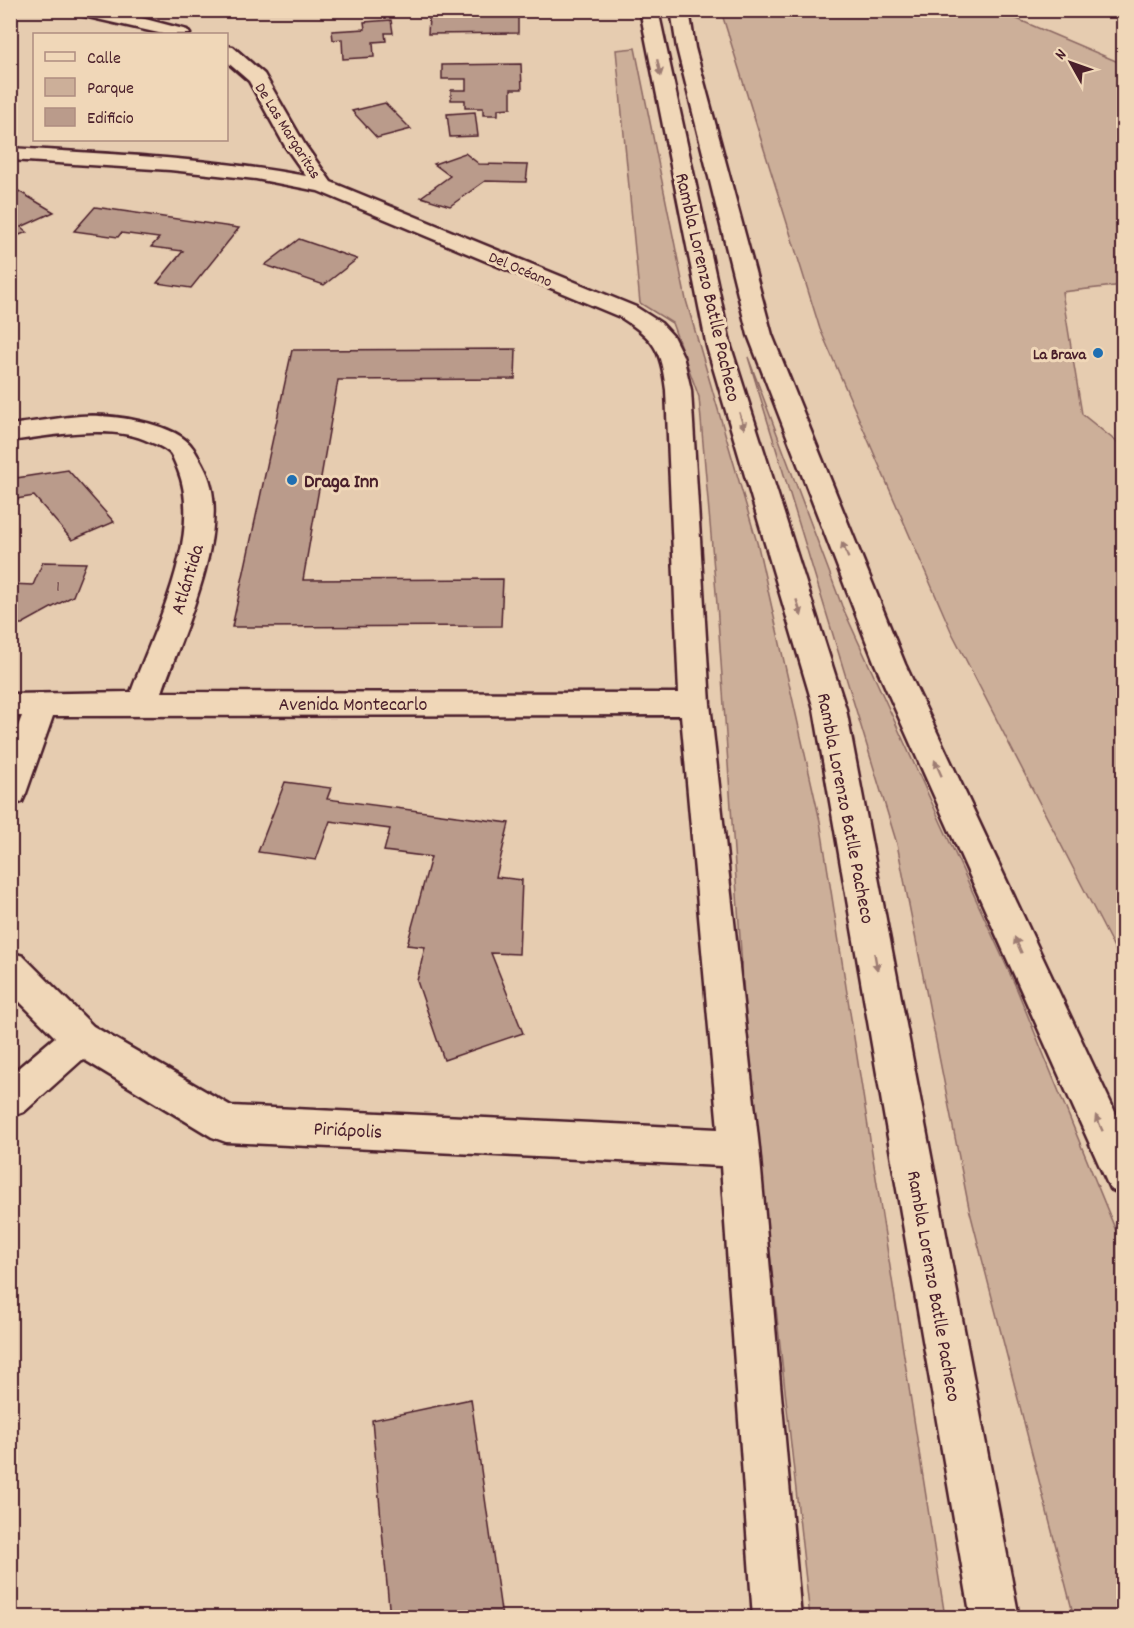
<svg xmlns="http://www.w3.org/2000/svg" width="1134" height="1628" viewBox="0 0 1134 1628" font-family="Dekko,sans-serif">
	<rect width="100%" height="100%" fill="#e6ccb0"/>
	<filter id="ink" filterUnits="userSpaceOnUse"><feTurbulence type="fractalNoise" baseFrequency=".0167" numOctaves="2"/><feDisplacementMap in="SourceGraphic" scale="12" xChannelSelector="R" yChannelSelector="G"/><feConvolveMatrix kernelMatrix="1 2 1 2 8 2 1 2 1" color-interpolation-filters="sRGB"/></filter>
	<g filter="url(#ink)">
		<path fill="#ccaf99" stroke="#8b6762" stroke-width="1.5" d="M721 11H998L1123 64V285L1062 292 1082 414 1123 447V965L951 631 820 329Z
			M635 48 686 300 758 546 820 821 945 1617H810L748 1054 717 604 699 397 672 323 640 303 616 50Z
			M748 357 842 606 1016 987 1123 1248V1617H1074L969 1208 897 844Z"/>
		<path fill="#ba9b8b" stroke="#4a1f2b" stroke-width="1.5" d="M487 10H518V33L428 34 429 17H486Z
			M391 20 393 33H385L386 41 373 42 374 57 343 59 342 39 333 40 332 31 365 29 364 22Z
			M521 64 522 89H511V108L498 109V115H483V108H465V100H451V90H466V79H442V65Z
			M385 103 411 129 377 138 352 111Z
			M475 112 478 136 450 137 447 114Z
			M465 153 479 164 528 165 526 182 485 181 450 206 421 197 450 176 434 164Z
			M10 186 54 212 21 227 27 232 12 238Z
			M95 207 239 228 191 288 157 283 183 251 151 247 159 238 121 233 118 237 74 231Z
			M299 239 357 259 324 285 265 265Z
			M516 349 515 379 338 380 303 580 503 579 501 626 232 627 292 350Z
			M68 470 114 522 72 540 34 496 10 500V479Z
			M43 562 86 563 73 596 22 624H10V584L33 585Z
			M285 782 331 788 327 799 509 823 496 877 522 880 519 954 491 953 523 1033 444 1060 417 981 425 947 407 945 431 857 384 851 390 829 330 821 316 860 258 852Z
			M471 1399 502 1618H390L372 1420Z"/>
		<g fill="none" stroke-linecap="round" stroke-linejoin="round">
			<defs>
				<path id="street" d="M72 10H111L187 30 190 34H163L75 14Z
					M226 46 233 47 264 74 305 145 331 182 636 307 661 323 673 336 683 356 691 390 710 704 759 1148 801 1618H753L721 1166 226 1142 212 1137 83 1059 24 1112 10 1117V1075L55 1037 10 992V952L23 956 93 1026 231 1106 718 1129 681 715 53 716 26 793 22 802 10 806V747L22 716H10V694L131 692C154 630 204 534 178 470 176 465 173 457 170 453 166 449 156 444 150 442 113 423 50 436 10 441V425C34 422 57 418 80 416 109 414 176 422 193 448 200 460 208 472 211 486 225 544 182 636 162 692L679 693 666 390C661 349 655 339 620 317L318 191 256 179 170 170 10 160V148C110 154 209 158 306 176L285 146 249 81 226 61Z"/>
				<path id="secondary" d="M640 10H658L731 347 846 709 1019 1618H971L814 709 707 347Z
					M671 10H689L695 48 772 335 905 664 1124 1131V1195L1110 1189 875 664 748 335 677 48Z"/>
			</defs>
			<use href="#street" stroke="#4a1f2b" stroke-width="5"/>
			<use href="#secondary" stroke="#4a1f2b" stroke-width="5"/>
			<use href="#street" fill="#f0d7b8" fill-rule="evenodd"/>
			<use href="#secondary" fill="#f0d7b8" fill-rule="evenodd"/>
		</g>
		<defs><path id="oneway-solid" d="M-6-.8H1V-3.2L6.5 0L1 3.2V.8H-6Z" transform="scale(1.5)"/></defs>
		<g fill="#9d7b72">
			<use href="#oneway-solid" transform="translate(659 68) rotate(78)"/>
			<use href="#oneway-solid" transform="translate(742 421) rotate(73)"/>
			<use href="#oneway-solid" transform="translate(845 550) rotate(-112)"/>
			<use href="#oneway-solid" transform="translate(799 608) rotate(73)"/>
			<use href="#oneway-solid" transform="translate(938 768) rotate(-114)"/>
			<use href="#oneway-solid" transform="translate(1018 945) rotate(-114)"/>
			<use href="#oneway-solid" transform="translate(876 962) rotate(80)"/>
			<use href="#oneway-solid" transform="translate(1099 1123) rotate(-114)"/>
		</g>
	</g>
	<g fill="#1f6fb2" stroke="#f0d7b8" stroke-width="2">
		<circle cx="1098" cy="353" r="6"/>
		<circle cx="292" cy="480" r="6"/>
	</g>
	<g text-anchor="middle" stroke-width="6" stroke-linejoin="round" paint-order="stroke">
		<g font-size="16" fill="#4a1f2b" stroke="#f0d7b8">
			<text transform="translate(289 130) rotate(58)" y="6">De Las Margaritas</text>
			<text transform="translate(521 268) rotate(23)" y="6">Del Océano</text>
		</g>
		<g font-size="16" font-weight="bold" fill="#4a1f2b" stroke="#f0d7b8" text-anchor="end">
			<text x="1086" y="359">La Brava</text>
		</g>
		<g font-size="16" fill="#663e43">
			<text x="58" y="591">1</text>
		</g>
		<g font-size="20" fill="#4a1f2b" stroke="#f0d7b8">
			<text transform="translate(709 287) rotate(77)" y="7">Rambla Lorenzo Batlle Pacheco</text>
			<text transform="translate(186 579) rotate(-73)" y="7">Atlántida</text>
			<text x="353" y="710">Avenida Montecarlo</text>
			<text transform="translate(847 808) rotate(79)" y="7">Rambla Lorenzo Batlle Pacheco</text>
			<text transform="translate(348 1129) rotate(3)" y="7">Piriápolis</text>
			<text transform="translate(935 1286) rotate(80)" y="7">Rambla Lorenzo Batlle Pacheco</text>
		</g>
		<g font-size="20" font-weight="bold" fill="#4a1f2b" stroke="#f0d7b8" text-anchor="start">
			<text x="304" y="487">Draga Inn</text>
		</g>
	</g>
	<rect width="1134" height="1628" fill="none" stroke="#f0d7b8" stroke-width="36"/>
	<rect x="18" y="18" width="1098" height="1592" fill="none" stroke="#4a1f2b" stroke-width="2" filter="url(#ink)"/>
	<rect x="33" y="33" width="195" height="108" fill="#f0d7b8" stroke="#ae8d80" stroke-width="1.5"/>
	<rect x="45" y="52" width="30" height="9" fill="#f0d7b8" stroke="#ae8d80" stroke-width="1.5"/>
	<text x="87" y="63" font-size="18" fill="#4a1f2b">Calle</text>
	<rect x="45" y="78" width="30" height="18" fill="#ccaf99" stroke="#ae8d80" stroke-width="1.5"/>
	<text x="87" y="93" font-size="18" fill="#4a1f2b">Parque</text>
	<rect x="45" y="108" width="30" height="18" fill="#ba9b8b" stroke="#ae8d80" stroke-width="1.5"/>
	<text x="87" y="123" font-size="18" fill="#4a1f2b">Edificio</text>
	<g transform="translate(1071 63) rotate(310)" stroke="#f0d7b8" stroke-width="4.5" paint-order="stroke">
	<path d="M0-4.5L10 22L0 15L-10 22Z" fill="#4a1f2b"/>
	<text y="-9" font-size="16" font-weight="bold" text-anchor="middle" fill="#4a1f2b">N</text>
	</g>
</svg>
